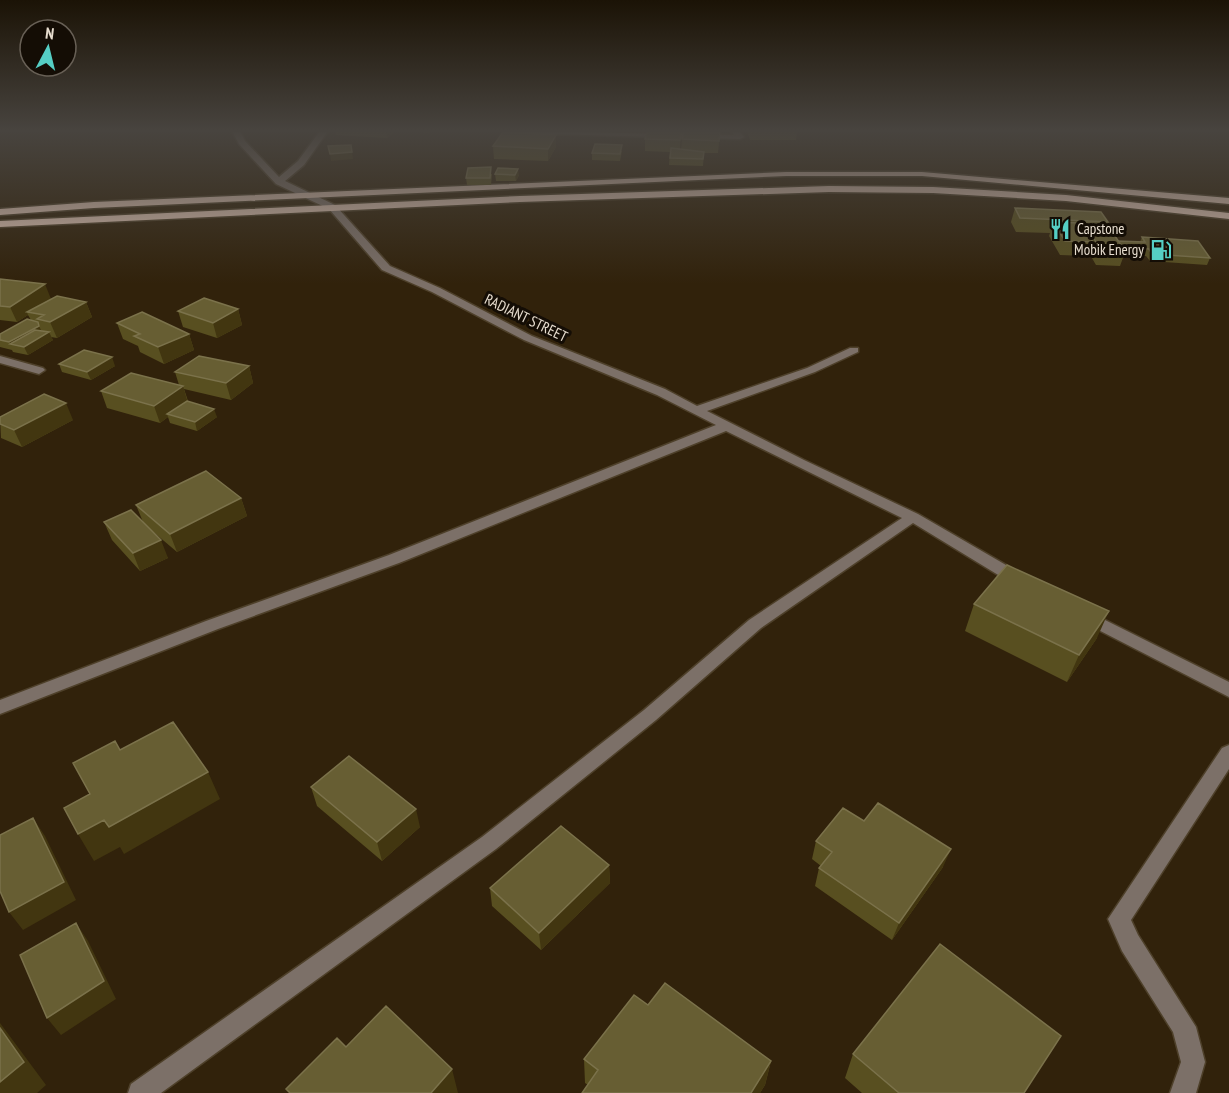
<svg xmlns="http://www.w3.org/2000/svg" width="1229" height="1093" viewBox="0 0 1229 1093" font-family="'PT Sans Narrow',sans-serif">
	<rect width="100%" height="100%" fill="#31220b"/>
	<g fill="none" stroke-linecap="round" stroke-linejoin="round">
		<defs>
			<path id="minor" d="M232 131H240L245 141 279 177 298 161 320 131H328L304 165 285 181 335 205 390 266 440 288 532 336 665 389 697 406 807 368 850 348H858V352L815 372 707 411 804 460 918 514 1025 576 1027 580 1025 584H1013L913 523 761 628 656 720 496 849 161 1093H128L131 1084 482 837 644 710 749 620 902 518 726 431 399 563 218 629 0 714V700L206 621 389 555 716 425 657 395 524 340 432 292 382 270 329 209 276 184 239 144Z
				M504 131 734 135 731 131H739L744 137 740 139 508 133Z
				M0 356 43 368 45 370 39 374 0 363Z
				M1085 610 1229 682V697L1079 620 1077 616 1079 612Z
				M1229 745V769L1131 920 1138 935 1196 1027 1205 1062 1196 1093H1170L1181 1062 1173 1032 1122 951 1108 919 1222 748Z"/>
			<path id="major" d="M786 172H922L1229 198V204L922 176H786L94 208 0 215V209L94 202Z
				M829 186 933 187 1066 195 1229 213V219L1066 201 933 193 829 192 520 202 0 227V221L520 196Z"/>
		</defs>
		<use href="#minor" stroke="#4e402a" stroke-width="3"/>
		<use href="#major" stroke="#4e402a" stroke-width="3"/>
		<use href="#minor" fill="#7c7068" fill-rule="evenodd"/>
		<use href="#major" fill="#d5bbac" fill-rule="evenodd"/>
	</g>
	<path fill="#584f20" d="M335 131H393V132L387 138 336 135Z
		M415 131H434L428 133Z
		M682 131 680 149H681L682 139 720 132 718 153H704L703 166 669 165 670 152 645 151V139Z
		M747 131H797L796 140H750Z
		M493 146 556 147 548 161 494 159Z
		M622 151 620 161 592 160V153Z
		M492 174 491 185H467L466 178Z
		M495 174 519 175 516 181H496Z
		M1015 208 1108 222 1107 225 1118 241 1140 242 1142 237 1210 258 1207 265 1150 261 1146 256 1124 255 1120 266 1096 265 1089 253 1088 256 1060 255 1049 236 1050 233 1016 232 1011 222Z
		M0 279 51 299 86 302 92 317 57 338 51 337 53 340 28 355 13 352 12 350 0 347V334L31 320 28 315 17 322 0 320Z
		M238 309 242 325 217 338 183 327 178 311Z
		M117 323 189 334 194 350 164 364 140 352 138 346 123 339Z
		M59 364 115 366 91 380 62 372Z
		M249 366 253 383 231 400 184 389 188 401 217 417 197 431 170 423 168 417 160 423 107 408 101 391 179 385 175 372Z
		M0 417 73 420 22 447 1 438Z
		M241 498 247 516 177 552 144 524 168 558 140 571 112 540 104 522H143L136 505Z
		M974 604 1097 638 1067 682 965 631Z
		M311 787 420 827 382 861 317 806Z
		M864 821 943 867 892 940 815 886 819 868 821 866 812 859 816 841Z
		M609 865 610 883 541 950 492 906 490 888Z
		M648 1005 771 1061 765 1085 760 1093H582L588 1085 585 1083 584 1059Z
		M853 1054 1024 1093H862L845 1078Z"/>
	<path fill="#423610" d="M386 131H393V132L387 138Z
		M682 131 680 153V140Z
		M556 135V147L548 161V149Z
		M352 152 353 159 331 161 330 154Z
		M518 169 519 175 516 181 515 175Z
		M45 284 51 299 27 312 28 315 17 322 10 307Z
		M86 302 92 317 57 338 50 322Z
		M238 309 242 325 217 338 213 323Z
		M39 326 43 334 11 345 9 342Z
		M49 332 53 340 28 355 24 347Z
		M189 334 194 350 164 364 158 347Z
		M112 357 115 366 91 380 87 372Z
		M249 366 253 383 231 400 226 383Z
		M183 386 188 403 167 414 168 417 160 423 154 406Z
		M66 403 73 420 22 447 14 430Z
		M214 409 217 417 197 431 195 422Z
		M241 498 247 516 177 552 170 534Z
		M161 540 168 558 140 571 133 553Z
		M1109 611 1097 638 1067 682 1079 655Z
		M208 772 220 799 124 854 120 847 94 861 78 834 104 820Z
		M416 809 420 827 382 861 377 842Z
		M33 818 45 836 76 900 23 930 9 912Z
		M951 849 943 867 892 940 899 923Z
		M609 865 610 883 541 950 539 933Z
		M76 923 88 941 116 999 61 1035 47 1018Z
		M0 1023 46 1085 37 1093H0Z
		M771 1061 765 1085 760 1093H751Z
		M452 1069 458 1093H431Z"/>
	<path fill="#675e33" stroke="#7b724b" stroke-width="1.5" d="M647 131H682L680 140 645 139Z
		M684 131H690L720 132 719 141 682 139Z
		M503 132 556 135 548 149 493 146Z
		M595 144 622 145 620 154 592 153Z
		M351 145 352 152 330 154 328 146Z
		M671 148 704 152 703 159 670 158Z
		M491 167 490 178H466L468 168Z
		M498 168 518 169 515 175 495 174Z
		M1015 208 1101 212 1108 222 1020 218Z
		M1053 222 1080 223 1093 242 1065 241Z
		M1084 223 1107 224 1125 251 1101 250Z
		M1142 237 1198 241 1210 258 1152 254 1149 249 1123 247 1118 241 1145 242Z
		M0 279 45 284 10 307 0 306Z
		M57 296 86 302 50 322 37 319 44 315 27 312Z
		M204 298 238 309 213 323 178 311Z
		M142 312 189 334 158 347 134 336 140 334 117 323Z
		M27 319 38 322 39 326 9 342 0 340V334Z
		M35 330 49 332 24 347 10 344Z
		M84 350 112 357 87 372 59 364Z
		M199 356 249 366 226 383 175 372Z
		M131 373 183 386 154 406 101 391Z
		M44 394 66 403 14 430 0 424V417Z
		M187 401 214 409 195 422 167 414Z
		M206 471 241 498 170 534 136 505Z
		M131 510 161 540 133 553 104 522Z
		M1007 565 1109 611 1079 655 974 604Z
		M173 722 208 772 109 827 104 820 78 834 64 808 90 794 73 763 115 741 120 750Z
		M349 756 416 809 377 842 311 787Z
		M878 803 951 849 899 923 819 868 832 852 816 841 843 808 864 821Z
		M33 818 64 882 9 912 0 891V835Z
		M561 826 609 865 539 933 490 888Z
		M76 923 104 981 47 1018 20 955Z
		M940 944 1061 1036 1024 1093H899L853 1054Z
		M665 983 771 1061 751 1093H582L598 1070 584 1059 634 995 648 1005Z
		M386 1006 452 1069 431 1093H290L286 1089 337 1038 346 1047Z
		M0 1028 24 1062 0 1082Z"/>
	<linearGradient id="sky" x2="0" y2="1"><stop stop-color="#1b1306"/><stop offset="0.46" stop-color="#48443f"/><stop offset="1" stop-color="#48443f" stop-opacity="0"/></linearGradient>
	<rect width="1229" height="284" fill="url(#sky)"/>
	<defs>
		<symbol id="restaurant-bare" viewBox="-9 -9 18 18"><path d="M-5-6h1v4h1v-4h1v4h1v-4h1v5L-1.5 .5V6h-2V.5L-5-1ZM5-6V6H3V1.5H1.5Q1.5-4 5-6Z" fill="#55cec4" stroke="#140d05" stroke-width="2.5" paint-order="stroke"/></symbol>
		<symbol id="fuel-bare" viewBox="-9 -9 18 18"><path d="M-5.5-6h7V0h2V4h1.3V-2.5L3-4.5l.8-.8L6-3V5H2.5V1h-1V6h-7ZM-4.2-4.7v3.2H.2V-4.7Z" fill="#55cec4" stroke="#140d05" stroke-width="2.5" paint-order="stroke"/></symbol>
	</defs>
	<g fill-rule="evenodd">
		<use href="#restaurant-bare" x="1045" y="214" width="30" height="30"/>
		<use href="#fuel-bare" x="1146" y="235" width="30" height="30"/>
	</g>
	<g text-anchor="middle" stroke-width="6" stroke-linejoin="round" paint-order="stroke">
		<g font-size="15" fill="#e7ddcf" stroke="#140d05" text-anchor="start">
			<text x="1077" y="234">Capstone</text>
			<text x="1144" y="255" text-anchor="end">Mobik Energy</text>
		</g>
		<g font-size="15" fill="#e7ddcf" stroke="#140d05">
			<text transform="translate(526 318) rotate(26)" y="5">RADIANT STREET</text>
		</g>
	</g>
	<g transform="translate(48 48) rotate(7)"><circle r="28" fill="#140d05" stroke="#686056" stroke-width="1.5"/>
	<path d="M0-4.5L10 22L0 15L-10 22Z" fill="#55cec4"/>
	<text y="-9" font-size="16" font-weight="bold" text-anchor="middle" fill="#e7ddcf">N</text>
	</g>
</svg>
